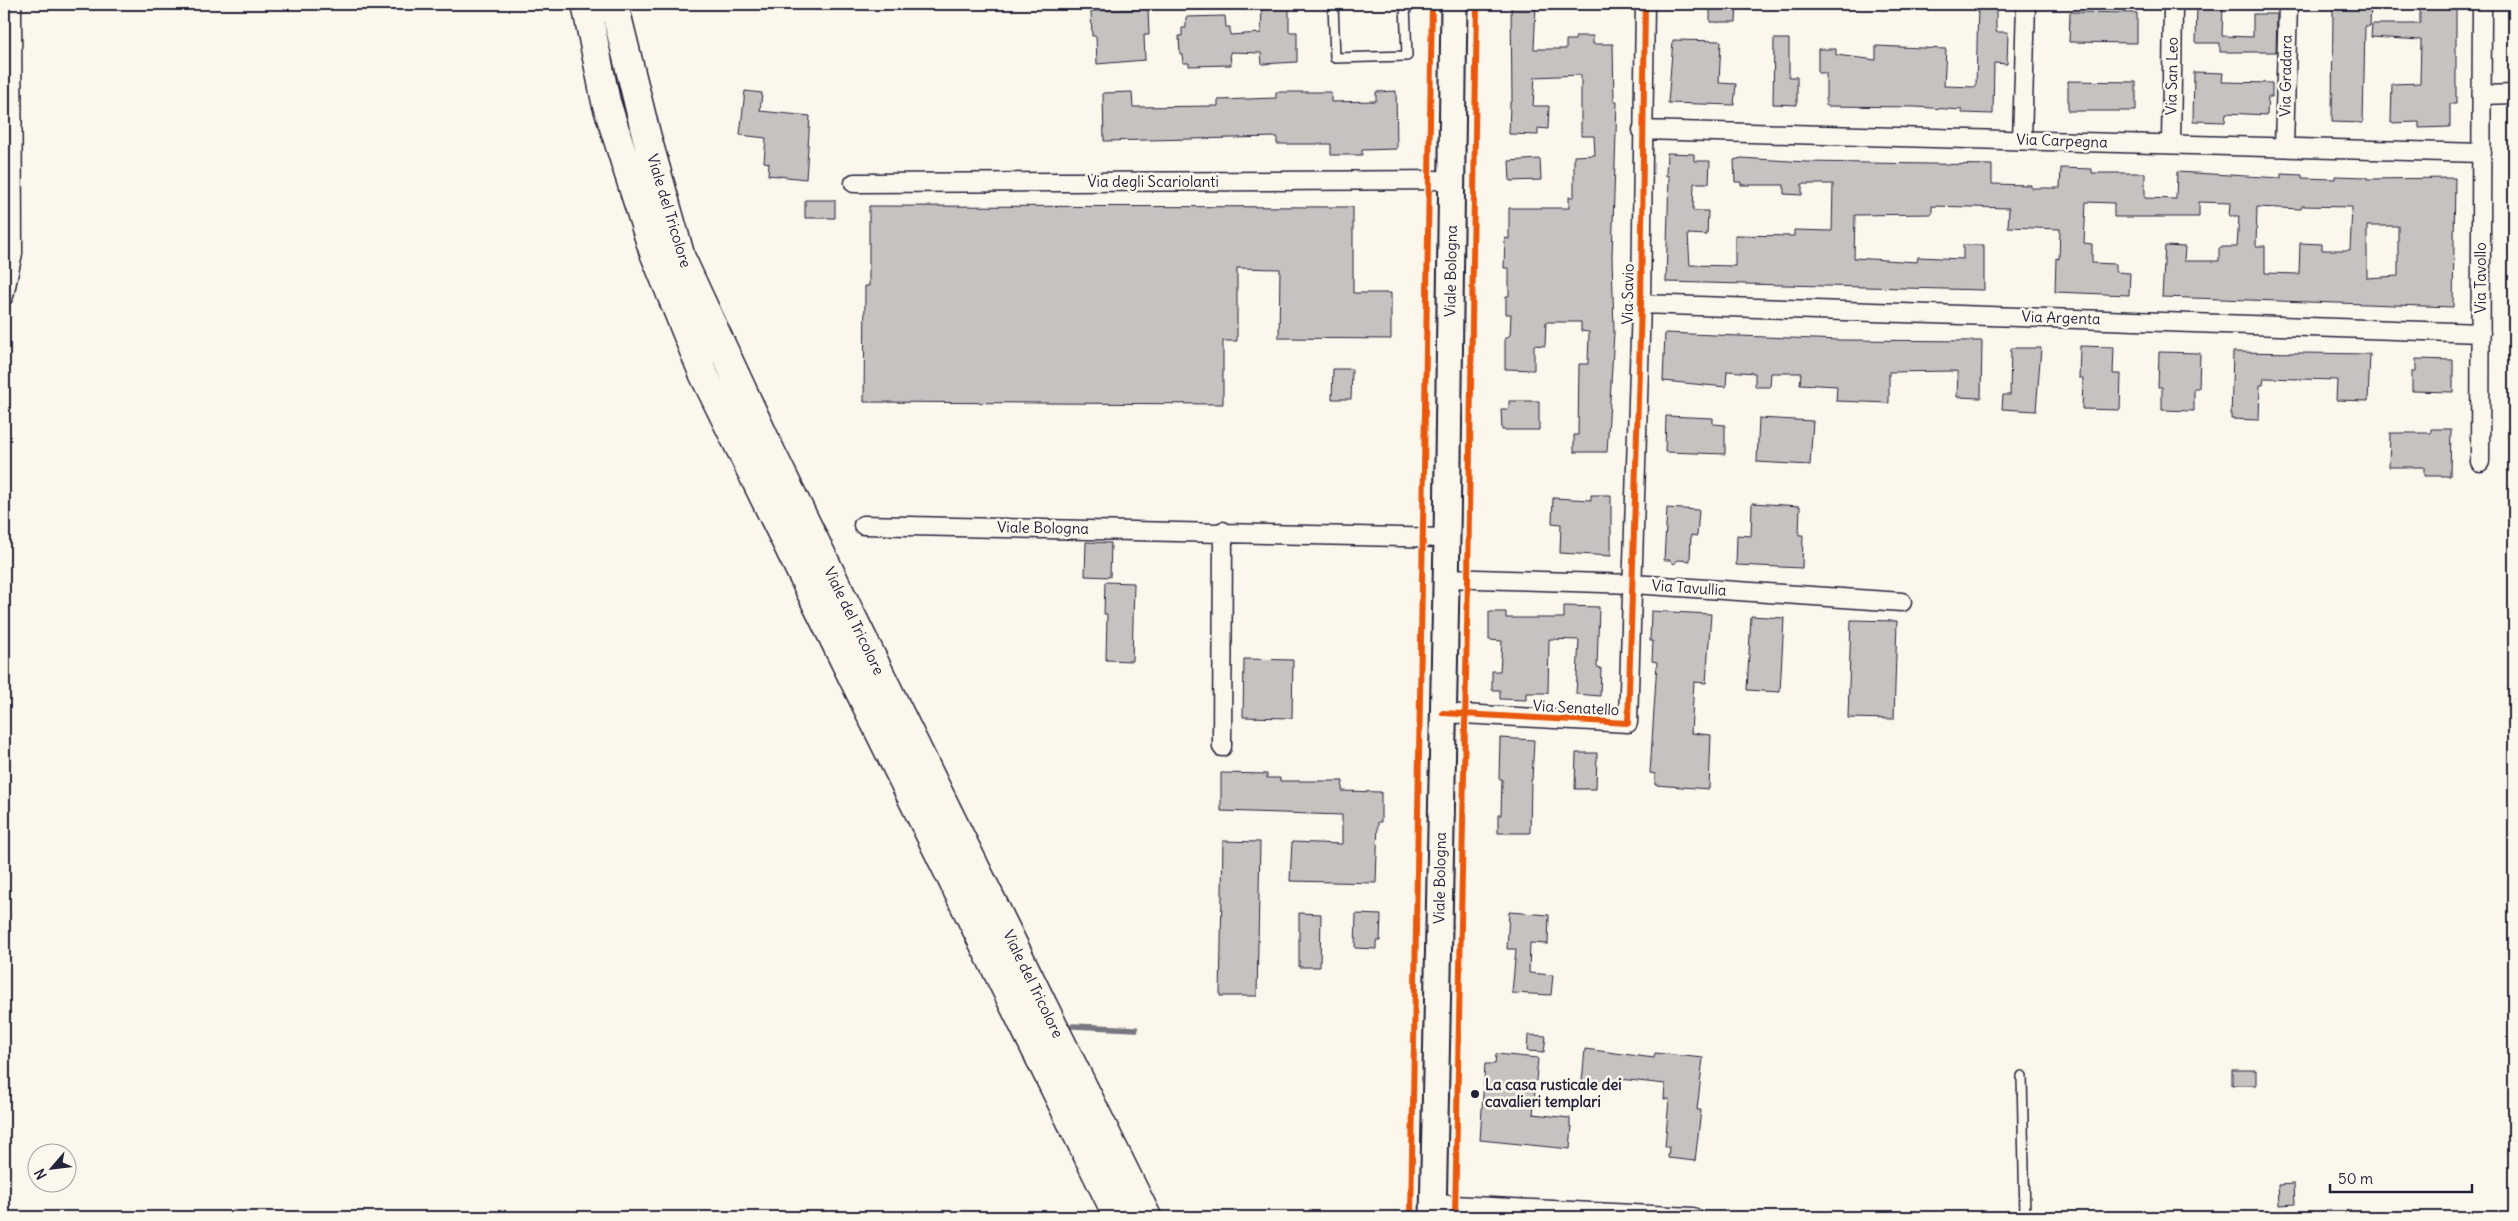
<svg xmlns="http://www.w3.org/2000/svg" width="2518" height="1221" viewBox="0 0 2518 1221" font-family="Delius,sans-serif">
	<rect width="100%" height="100%" fill="#fbf7ec"/>
	<filter id="ink" filterUnits="userSpaceOnUse"><feTurbulence type="fractalNoise" baseFrequency=".02" numOctaves="2"/><feDisplacementMap in="SourceGraphic" scale="10" xChannelSelector="R" yChannelSelector="G"/><feConvolveMatrix kernelMatrix="1 2 1 2 8 2 1 2 1" color-interpolation-filters="sRGB"/></filter>
	<g filter="url(#ink)">
		<g fill="none" stroke-linecap="round" stroke-linejoin="round">
			<path stroke="#787681" stroke-width="5.5" d="M1073 1026 1136 1029"/>
		</g>
		<path fill="#c6c2c0" stroke="#22223b" fill-rule="evenodd" d="M1511 4H1536L1534 49H1566V40H1575L1576 36H1593V44H1613L1614 102H1617L1612 256 1614 332 1607 452H1574V435H1578L1579 364H1588L1589 332 1581 331V322H1546L1545 346 1534 345V370L1505 369V339L1510 335 1511 314H1506V296H1509V268H1504L1505 238 1509 239V208H1569V197H1574V156L1595 155 1594 136H1581V75L1535 77 1533 106H1549L1548 129 1538 128V135L1509 134 1510 102H1512Z
			M1710 4H1737L1736 22H1710Z
			M1978 4H1996V32H2008L2007 64 1994 63 1993 114 1962 113V110L1916 107 1826 106V73H1818V49H1836V55L1876 60V46L1946 49 1944 86 1976 87Z
			M2337 4H2371L2370 26H2365L2363 123 2332 122 2333 6H2337Z
			M2420 4H2456V104H2450V127L2419 128V122L2391 123 2392 84 2420 83 2421 40 2371 37 2372 24H2420Z
			M2197 5 2223 6 2222 36 2253 37V14H2277L2276 52H2220V43H2196Z
			M1289 8V32H1297V62L1262 64 1261 53 1230 52 1231 65 1189 66V63H1183L1182 54H1180L1179 36H1182V28H1186V17L1225 16 1226 27H1230V35L1261 33 1262 9Z
			M1148 9 1149 35H1144L1145 60 1097 64 1096 36H1092L1091 11Z
			M2070 12 2137 13V43L2069 42Z
			M1774 39H1789V77H1797V105L1773 104Z
			M1673 40 1721 41 1719 83 1736 84 1734 105 1668 103Z
			M2194 72 2223 73 2222 82 2272 83V97H2268L2267 115 2226 113 2225 122 2193 121Z
			M2068 81 2136 82V111H2068Z
			M745 91 762 93 760 111 810 116 806 179 768 175 769 163 764 162 766 138 740 135Z
			M1396 91 1397 149 1362 150V155H1331V144H1277V137L1104 141 1103 93 1132 92 1133 107 1218 106V100L1276 98V92H1331V102L1376 101V92Z
			M1667 153 1694 154V161H1710L1709 183H1694L1693 211H1708L1707 235 1688 234 1690 265 1735 266V235L1794 236V230L1832 231 1833 184H1802V195L1784 194V185H1741V182H1735L1734 160 1741 158 1806 162 1992 165V184L2031 185V188H2060L2061 168 2092 169V173H2145V198L2176 199 2177 172 2281 178V174L2302 175V178L2335 179V176L2367 177V179L2455 178 2453 307 2162 297 2165 246 2185 247 2184 261H2219V247H2237L2239 216H2229L2230 203 2199 202V217H2114V203L2086 202 2084 243 2092 244V263L2116 264V272L2130 273 2129 295 2055 292 2056 258 2059 259 2060 229 2008 227 2009 208 1932 206V214L1855 215 1854 258 1917 262 1918 257 1963 259V245H1984V290L1666 282 1669 176H1666ZM2302 206 2352 207 2350 250H2322V244L2300 243 2299 274 2265 273V246H2256L2257 207 2301 209ZM2367 226H2398V276L2367 278Z
			M1540 159 1541 180 1510 181 1509 161Z
			M805 200H835V218H805Z
			M869 206 1353 207V293H1391V339L1279 338 1280 269 1237 268V341H1223V404L864 402 865 286H869Z
			M1665 333 1839 340 1982 341 1981 398 1957 397 1958 372 1954 371 1889 372V403L1836 401 1837 386 1800 384 1801 373H1771L1770 387H1755V373L1727 371 1726 387 1663 381Z
			M2080 346 2114 347 2113 374H2121L2120 410 2082 409 2083 378H2079Z
			M2011 348H2041L2036 411 2002 409 2003 395H2010Z
			M2159 352 2200 353 2199 388H2194V411L2162 410V387H2158Z
			M2233 352 2370 354 2368 401 2336 400 2337 380 2264 378 2263 385H2260L2259 420 2231 419Z
			M2416 359 2453 360V392L2412 391V371H2416Z
			M1333 369H1352L1351 399H1332Z
			M1509 401H1539V430H1502L1501 409H1509Z
			M1666 416 1713 418V424L1725 425V454L1665 452Z
			M1759 418 1813 421 1810 465 1757 462Z
			M2431 429H2451L2450 476H2424V467H2389L2390 433H2431Z
			M1591 495H1611V556L1560 553 1561 524 1552 523 1553 498 1591 500Z
			M1752 503 1800 506 1799 535H1803L1802 568 1736 565 1737 535 1751 536Z
			M1667 508 1699 510 1697 536 1691 535 1690 561 1678 560 1674 564 1670 560H1664Z
			M1086 542 1111 543 1110 577 1085 576Z
			M1105 582 1134 583 1132 661 1106 660 1107 614H1104Z
			M1564 606 1599 607 1597 667 1601 668 1600 696 1576 694 1579 640 1549 639 1548 693H1526V700L1500 699V690H1492V671H1500L1502 641 1489 640V612H1506V618H1564Z
			M1651 611 1711 614 1706 683 1694 682 1691 733 1711 735 1709 789 1655 785V774L1650 773 1657 662 1652 661 1653 641H1650Z
			M1751 616 1784 618 1780 692 1747 690Z
			M1851 620 1897 621 1894 719 1848 718Z
			M1244 659 1293 660 1292 718 1243 717Z
			M1500 738 1534 740 1532 780H1531L1530 833H1498V815H1501L1502 779H1499Z
			M1576 753H1597L1596 789H1575Z
			M1221 773 1267 774V778H1280V781H1343L1342 791 1381 792V822H1378L1376 883 1290 881 1292 842 1342 844V815L1221 811Z
			M1223 841 1260 842 1257 996H1220Z
			M1509 912 1549 915 1548 944 1530 943 1529 973 1553 975 1551 995 1512 993 1516 949H1507Z
			M1299 913 1321 914 1320 967H1299Z
			M1356 914 1381 915 1380 941H1376V949L1355 948Z
			M1528 1035 1546 1036 1544 1052 1527 1051Z
			M1585 1049 1654 1058 1655 1053 1703 1058 1697 1110H1701L1695 1161 1668 1158 1669 1147H1665L1669 1099H1664L1665 1084 1620 1079 1619 1086 1582 1082Z
			M1496 1054 1538 1058 1533 1114 1570 1118V1126H1572L1570 1149 1480 1140 1485 1064H1495Z
			M2232 1070H2256V1085H2232Z
			M2294 1184 2295 1204 2279 1205 2278 1185Z"/>
		<g fill="none" stroke-linecap="round" stroke-linejoin="round">
			<defs>
				<path id="lane" d="M1333 4 1335 58 1407 56 1405 4
					M1333 4H1345
					M2022 1076 2025 1217"/>
				<path id="street" d="M2482 95 2514 94
					M1642 130 2482 153
					M2022 140 2026 4
					M2171 144 2173 8
					M2284 147 2288 4
					M854 183 1453 180
					M4 296 13 253 12 4
					M1641 304 2481 333
					M2480 462 2482 4
					M863 525 1447 538
					M1446 578 1633 584 1902 602
					M1443 713 1628 723 1641 304 1645 4
					M1222 747 1223 531
					M1433 1204 1693 1217"/>
				<path id="secondary" d="M1433 1217 1447 538 1454 4"/>
				<path id="highway" d="M586 4 606 102 653 250 703 373 1118 1217
					M614 4 646 134 681 258 771 452 1147 1217"/>
			</defs>
			<use href="#lane" stroke="#22223b" stroke-width="12"/>
			<use href="#street" stroke="#22223b" stroke-width="21"/>
			<use href="#secondary" stroke="#22223b" stroke-width="29"/>
			<use href="#highway" stroke="#22223b" stroke-width="31"/>
			<use href="#lane" stroke="#fbf7ec" stroke-width="9"/>
			<use href="#street" stroke="#fbf7ec" stroke-width="18"/>
			<use href="#secondary" stroke="#fbf7ec" stroke-width="25"/>
			<use href="#highway" stroke="#fbf7ec" stroke-width="28"/>
			<defs>
				<path id="cycleway" d="M1443 713 1628 723 1641 304 1645 4
					M1411 1217 1432 4
					M1455 1217 1468 578 1477 4"/>
			</defs>
			<use href="#cycleway" stroke="#fbf7ec" stroke-width="9"/>
			<use href="#cycleway" stroke="#e8590c" stroke-width="6"/>
		</g>
	</g>
	<circle fill="#22223b" stroke="#fbf7ec" stroke-width="2" cx="1475" cy="1094" r="5"/>
	<g text-anchor="middle" stroke-width="5" stroke-linejoin="round" paint-order="stroke">
		<g font-size="15" fill="#22223b" stroke="#fbf7ec">
			<text transform="translate(2172 76) rotate(-89)" y="5">Via San Leo</text>
			<text transform="translate(2286 76) rotate(-89)" y="5">Via Gradara</text>
			<text transform="translate(2062 141) rotate(2)" y="5">Via Carpegna</text>
			<text x="1153" y="187">Via degli Scariolanti</text>
			<text transform="translate(669 211) rotate(73)" y="5">Viale del Tricolore</text>
			<text transform="translate(1451 271) rotate(-89)" y="5">Viale Bologna</text>
			<text transform="translate(2481 278) rotate(-90)" y="5">Via Tavollo</text>
			<text transform="translate(1628 294) rotate(-89)" y="5">Via Savio</text>
			<text transform="translate(2061 318) rotate(2)" y="5">Via Argenta</text>
			<text transform="translate(1043 528) rotate(1)" y="5">Viale Bologna</text>
			<text transform="translate(1689 588) rotate(4)" y="5">Via Tavullia</text>
			<text transform="translate(854 621) rotate(64)" y="5">Viale del Tricolore</text>
			<text transform="translate(1576 708) rotate(3)" y="5">Via Senatello</text>
			<text transform="translate(1440 878) rotate(-89)" y="5">Viale Bologna</text>
			<text transform="translate(1033 984) rotate(64)" y="5">Viale del Tricolore</text>
		</g>
		<g font-size="15" font-weight="bold" fill="#22223b" stroke="#fbf7ec" text-anchor="start">
			<text x="1485" y="1090">La casa rusticale dei<tspan x="1485" dy="17">cavalieri templari</tspan></text>
		</g>
	</g>
	<rect width="2518" height="1221" fill="none" stroke="#fbf7ec" stroke-width="20"/>
	<rect x="10" y="10" width="2498" height="1201" fill="none" stroke="#22223b" stroke-width="2" filter="url(#ink)"/>
	<g transform="translate(52 1168) rotate(242)"><circle r="24" fill="#fbf7ec" stroke="#a4a2a5"/>
	<path d="M0-4L9 19L0 12L-9 19Z" fill="#22223b"/>
	<text y="-8" font-size="14" font-weight="bold" text-anchor="middle" fill="#22223b">N</text>
	</g>
	<path d="M2330 1184v8h142v-8" fill="none" stroke="#22223b" stroke-width="2.5"/>
	<text x="2338" y="1184" font-size="15" fill="#22223b" stroke="#fbf7ec" stroke-width="4" paint-order="stroke">50 m</text>
</svg>
